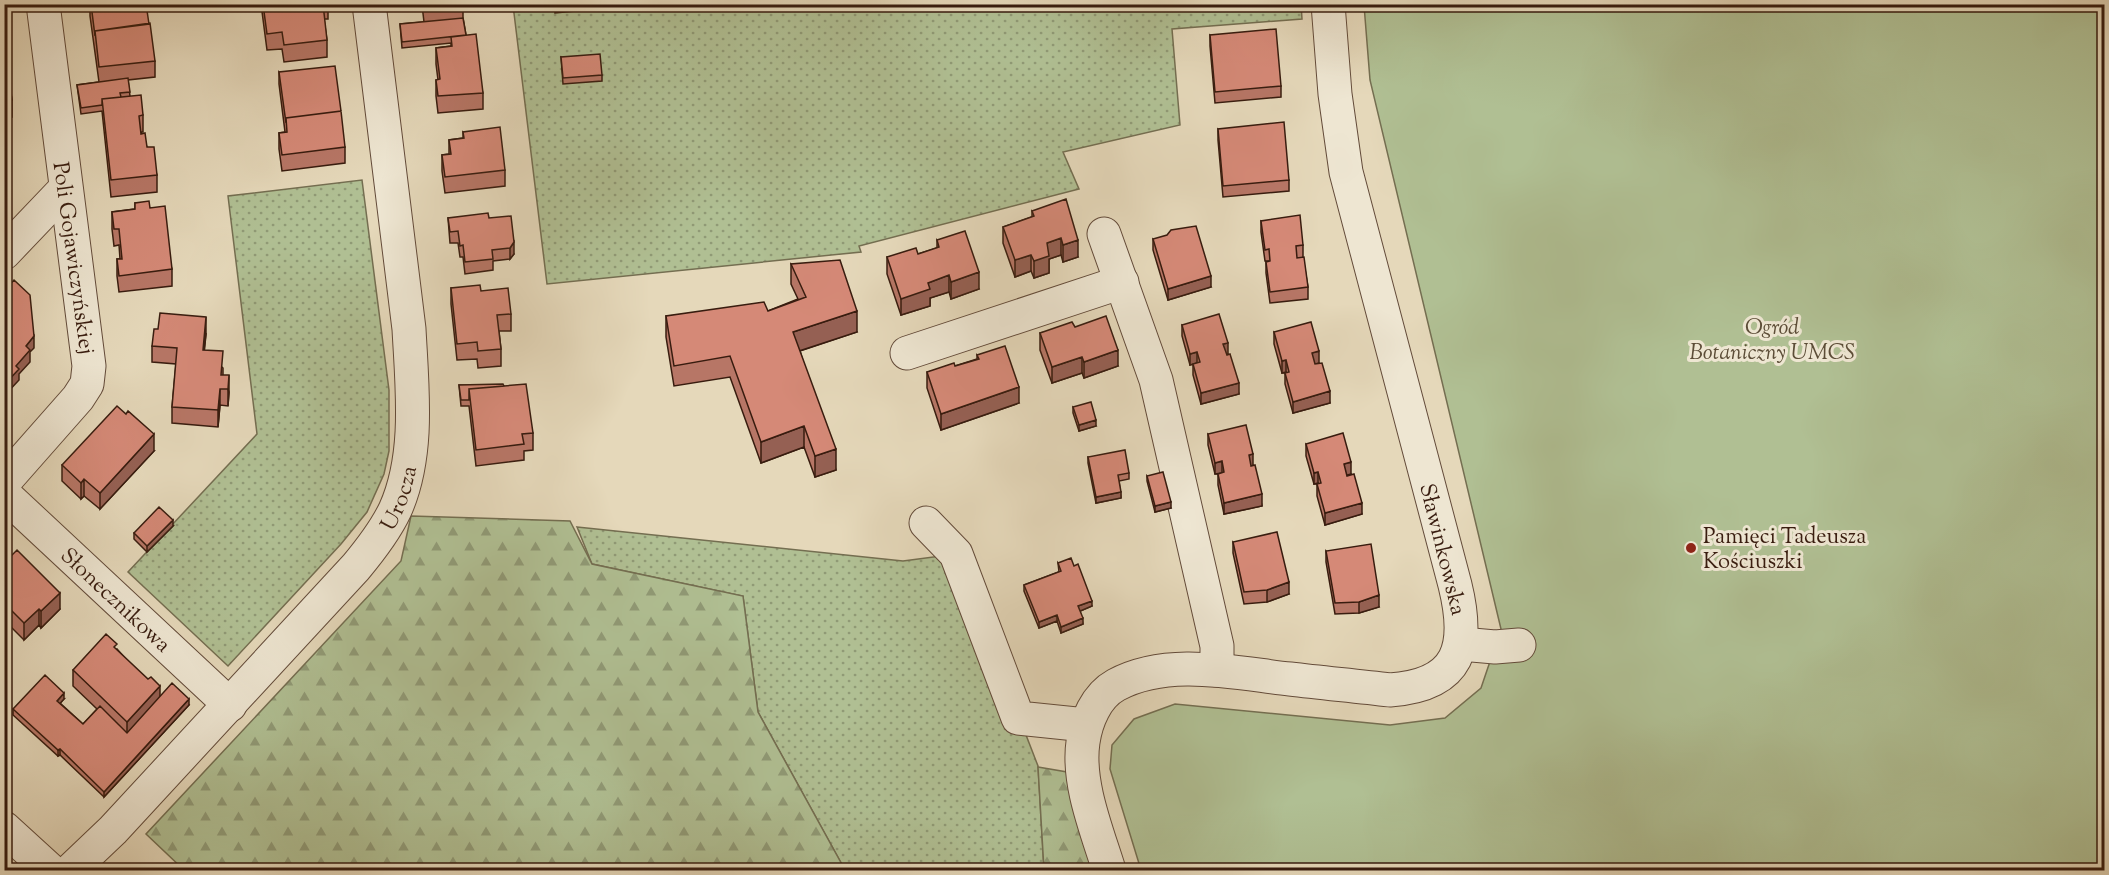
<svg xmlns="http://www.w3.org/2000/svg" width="2109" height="875" viewBox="0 0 2109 875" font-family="'Sorts Mill Goudy',serif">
	<defs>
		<pattern id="grass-dots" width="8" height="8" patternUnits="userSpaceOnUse" patternTransform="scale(1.5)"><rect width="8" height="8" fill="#b0bf93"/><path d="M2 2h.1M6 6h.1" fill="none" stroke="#909a76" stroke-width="1.8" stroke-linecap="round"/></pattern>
		<pattern id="forest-firs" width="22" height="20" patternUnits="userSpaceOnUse" patternTransform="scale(1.5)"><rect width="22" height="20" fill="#b0bf93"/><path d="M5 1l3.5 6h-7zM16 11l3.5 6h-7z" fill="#909a76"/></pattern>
	</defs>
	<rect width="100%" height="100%" fill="#e5d8ba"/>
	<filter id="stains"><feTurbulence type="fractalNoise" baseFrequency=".00333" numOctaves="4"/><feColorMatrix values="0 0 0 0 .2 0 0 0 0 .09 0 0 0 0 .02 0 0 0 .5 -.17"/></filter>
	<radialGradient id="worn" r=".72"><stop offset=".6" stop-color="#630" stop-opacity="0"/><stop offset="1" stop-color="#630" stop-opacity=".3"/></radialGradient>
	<path fill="url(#grass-dots)" stroke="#746e51" stroke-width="1.5" d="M1301 4 1302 19 1172 29 1180 125 1063 152 1079 189 859 246 861 252 547 284 513 5Z
		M362 180 389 390V451L384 474 367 512 341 544 228 666 128 572 257 434 228 196Z
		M577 527 903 561 956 554 1038 766 1044 870H845L758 712 743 596 592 564Z"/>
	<path fill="url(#forest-firs)" stroke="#746e51" stroke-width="1.5" d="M411 516 570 521 592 564 743 596 758 712 845 870H184L146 834 401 561Z
		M1038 767 1067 772 1097 870H1044Z"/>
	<path fill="#b0bf93" stroke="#746e51" stroke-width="1.5" d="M1364 5H2104V870H1141L1110 769 1112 745 1134 719 1175 704 1390 725 1445 718 1481 688 1501 629 1370 80Z"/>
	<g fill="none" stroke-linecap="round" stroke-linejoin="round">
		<defs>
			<g id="minor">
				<path d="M1104 234 1156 380 1217 646V670"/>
				<path d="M4 253 65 189"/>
				<path d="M907 353 1122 282"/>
				<path d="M4 482 78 398 87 384 89 366 43 4"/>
				<path id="s1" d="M4 494 230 705"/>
				<path d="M926 523 956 554 1018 718 1086 725"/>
				<path d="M1461 644 1495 647 1519 645"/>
				<path d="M4 828 50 870"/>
				<path id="s2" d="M71 870 113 830 356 567C371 549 385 531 395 510 420 455 412 387 409 329L369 4"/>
				<path d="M1109 870C1097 831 1077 783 1083 742 1086 721 1096 696 1116 685 1168 657 1235 673 1290 679 1323 683 1357 686 1390 690 1461 685 1470 646 1455 585L1346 172 1335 94 1328 4"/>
			</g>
		</defs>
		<use href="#minor" stroke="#634b3a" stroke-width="35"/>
		<use href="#minor" stroke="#eee6d2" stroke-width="33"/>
	</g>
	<path fill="#b77666" stroke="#381c0f" stroke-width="1.5" d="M90 4 155 61V77L128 80 130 96 143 115V132H141L147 147 157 175V192L111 197 102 111 81 114 77 85 99 82 90 16Z
		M261 4H328V19H324L327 40V57L284 62 282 49 267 50Z
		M415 4H463V18L466 35 483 93V109L438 113 436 96V80H438L436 64V48L451 46V43L402 48 400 24 424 22 422 5 415 6Z
		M555 4H575V11L555 13Z
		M1210 35 1281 86V97L1215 103 1210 46Z
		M4 50 12 100V117L4 118Z
		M561 57 602 75V81L563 84Z
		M279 72 345 147V163L282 171 279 149V133L285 132 279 84Z
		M1218 129 1289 180V191L1223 197 1218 140Z
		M463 132 505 170V186L445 193 442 171V155L449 154V140L463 138Z
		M135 203 150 208 172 269V286L119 292 117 276V259H120L119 245 114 246 112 229V212L135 209Z
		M1032 211 1078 257 1063 262 1061 255 1049 259V273L1034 278 1031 271 1015 277 1003 243V227L1032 217Z
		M448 218H489L514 254 510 259 493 261V270L465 274 463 257H460L458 243H450Z
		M1261 221 1303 245V257L1308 287V299L1270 303 1266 273V262L1269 261H1265L1261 232Z
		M1153 239 1211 287 1168 300 1153 250Z
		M937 240 979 289 951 299 949 292 930 298V306L901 315 887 274V257L918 254 937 248Z
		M791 264 857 332 800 351 836 470 815 477 804 447 761 463 730 377 674 386 666 337V316L768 311 798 299 791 284Z
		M451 288 481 291 511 314V331H499L501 349V366L478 368 477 359 457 360 451 304Z
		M1182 325 1228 354 1239 394 1201 404 1193 375V364L1190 365 1182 336Z
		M1075 327 1118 366 1084 378 1082 373 1052 383 1040 350V333Z
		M1274 332 1319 363 1315 364 1330 403 1293 413 1285 384V373H1286V372L1282 373 1274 344Z
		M206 334 204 350 223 368V375L229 392 228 406 220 405 218 427 172 423V407L176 364 152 362V346Z
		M977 355 1019 403 941 430 927 388V372L955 366 977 359Z
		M459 385 504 386 533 433V450L524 451V460L476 466 469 406H461Z
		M1073 407 1096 426 1079 431 1073 413Z
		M1208 434 1253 465 1262 506 1224 514 1218 485V474H1215L1208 445Z
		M1306 444 1351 474 1347 475 1362 514 1325 525 1317 496V484H1318V483L1314 484 1306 456Z
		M154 451 100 509 84 496 81 499 62 481V465Z
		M1088 457 1129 473V479L1119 481 1121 498 1096 503 1088 463Z
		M1147 476 1171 508 1155 512 1147 481Z
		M173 526 147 552 134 539V533Z
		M1233 542 1289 594 1267 602 1244 604 1233 553Z
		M1326 551 1379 607 1359 613 1335 614 1326 562Z
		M4 563 60 609 41 628 39 625 24 640 4 620Z
		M1058 563 1092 606 1080 611 1083 624 1061 633 1057 621 1039 628 1024 591V585L1059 572Z
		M117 649 160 697 189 705 104 797 60 755 58 756 13 715V709L64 699 60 703 83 724 97 709 73 686V670Z"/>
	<path fill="#956053" stroke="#381c0f" stroke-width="1.5" d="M1061 238V255L1049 259V273L1034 278V261L1047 243Z
		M1078 240V257L1063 262V245Z
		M514 242V254L510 259V248Z
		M1031 255V271L1015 277V260Z
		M979 272V289L951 299V282Z
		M949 275V292L930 298V306L901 315V299L928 283Z
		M1211 276V287L1168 300V289Z
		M857 311V332L793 353V332Z
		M206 317V334L203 366V350Z
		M34 336V348L30 352V362L19 374V380L4 396V385L26 346Z
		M1228 343V354L1223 355V344Z
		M1118 350V366L1084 378V362Z
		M1319 351V363L1312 365V353Z
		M1197 352V363L1190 365V354Z
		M1082 357V373L1052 383V367Z
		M1286 360V372L1282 373V361Z
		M229 375V392L228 406V389Z
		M1239 383V394L1201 404V393Z
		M1019 387V403L941 430V414Z
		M220 389V405L218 427V410Z
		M1330 391V403L1293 413V402Z
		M1096 420V426L1079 431V425Z
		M804 426V447L761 463V442Z
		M154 434V451L100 509V493Z
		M836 449V470L815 477V456Z
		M1253 454V466L1249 467V455Z
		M1222 461V473L1215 474V463Z
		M1351 462V474L1344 476V464Z
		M1318 472V483L1314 484V473Z
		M84 479V496L81 499V483Z
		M1121 492V498L1096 503V497Z
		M1262 494V506L1224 514V503Z
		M1171 502V508L1155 512V506Z
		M1362 503V514L1325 525V513Z
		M173 520V526L147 552V546Z
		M1289 582V594L1267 602V590Z
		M60 593V609L41 628V611Z
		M1379 595V607L1359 613V602Z
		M1092 601V606L1078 612V606Z
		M39 609V625L24 640V623Z
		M1057 615V621L1039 628V622Z
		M1083 618V624L1061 633V627Z
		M160 686V702L127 739V722Z
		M64 693V699L57 707V701Z
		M189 699V705L104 797V792Z
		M60 749V755L58 756V750Z"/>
	<path fill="#d58977" stroke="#381c0f" stroke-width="1.5" d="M91 4H146L149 24 95 31V36Z
		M263 4H323L327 40 284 45 282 32 267 34Z
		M424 4H463V8L425 11Z
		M555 4H575V5L555 7Z
		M463 18 466 35 402 42 400 24Z
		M150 23 155 61 99 67 95 31Z
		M1276 29 1281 86 1215 92 1210 35Z
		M476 34 483 93 438 96 436 80 440 79 436 48 452 46 451 37Z
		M4 50H6L12 100 4 101Z
		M600 54 602 75 563 78 561 57Z
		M335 66 341 111 286 118V123L279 72Z
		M128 78 130 92 120 93 121 97 102 99V105L81 108 77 85Z
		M141 95 143 115 139 116 141 134 145 133 147 147H154L157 175 111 180 102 99Z
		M341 111 345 147 282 155 279 133 287 132 286 118Z
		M1284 122 1289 180 1223 186 1218 129Z
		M500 127 505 170 445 177 442 155 451 154 449 140 464 138 463 132Z
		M1066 199 1078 240 1063 245 1061 238 1047 243 1049 256 1034 261 1031 255 1015 260 1003 227 1034 216 1032 211Z
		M149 201 150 208 165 206 172 269 119 276 117 259H122L119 229H114L112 212 135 209V203Z
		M488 213 489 218 511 216 514 242 510 248 492 250 493 259 465 262 463 245 460 246 458 231 450 232 448 218Z
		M1300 215 1303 245 1296 246 1297 258 1304 257 1308 287 1270 292 1266 262 1270 261 1269 249 1265 250 1261 221Z
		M1196 226 1211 276 1168 289 1153 239 1167 235 1171 230Z
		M965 231 979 272 951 282 949 275 928 283 930 289 901 299 887 257 916 248 918 254 939 247 937 240Z
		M840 260 857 311 793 332 836 449 815 456 804 426 761 442 730 356 674 366 666 316 764 302 768 311 806 297 791 264Z
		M14 280 30 295 34 336 26 346 30 350 16 366 19 369 4 385V291Z
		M480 285 481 291 508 288 511 314 497 315 501 349 478 351 477 342 457 344 451 288Z
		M160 313 206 317 203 350 223 351 221 375H229L228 389H220L218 410 172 407 177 348 152 346 154 329H158Z
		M1219 314 1228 343 1223 344 1227 355 1230 354 1239 383 1201 393 1193 364 1200 362 1197 352 1190 354 1182 325Z
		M1106 316 1118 350 1084 362 1082 357 1052 367 1040 333 1072 322 1075 327Z
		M1311 322 1319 351 1312 353 1315 364 1322 363 1330 391 1293 402 1285 373 1289 372 1286 360 1282 361 1274 332Z
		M1005 346 1019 387 941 414 927 372 954 363 955 366 979 359 977 355Z
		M503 384 504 386 469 389V400H461L459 385Z
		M526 384 533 433 522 434 524 444 476 450 469 389Z
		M1091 402 1096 420 1079 425 1073 407Z
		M117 406 126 414 128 411 154 434 100 493 84 479 81 483 62 465Z
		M1246 425 1253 454 1249 455 1251 466 1255 465 1262 494 1224 503 1218 474 1224 472 1222 461 1215 463 1208 434Z
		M1343 433 1351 462 1344 464 1347 476 1354 474 1362 503 1325 513 1317 484 1321 483 1318 472 1314 473 1306 444Z
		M1125 450 1129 473 1118 475 1121 492 1096 497 1088 457Z
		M1163 472 1171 502 1155 506 1147 476Z
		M159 507 173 520 147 546 134 533Z
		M1277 532 1289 582 1267 590 1244 592 1233 542Z
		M1371 544 1379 595 1359 602 1335 603 1326 551Z
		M17 550 60 593 41 611 39 609 24 623 4 603V563Z
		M1071 558 1074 566 1078 564 1092 601 1078 606 1083 618 1061 627 1057 615 1039 622 1024 585 1061 571 1058 563Z
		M106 634 117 644 114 647 148 679 151 677 160 686 127 722 73 670Z
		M45 675 64 693 57 701 83 724 100 706 127 733 172 683 189 699 104 792 60 749 58 750 13 709Z"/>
	<circle fill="#8f2418" stroke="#eee6d2" stroke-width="2" cx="1691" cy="548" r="6"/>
	<g text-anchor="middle" stroke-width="6" stroke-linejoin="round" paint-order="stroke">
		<g font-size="22" fill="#381c0f" stroke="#eee6d2">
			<text transform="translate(75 258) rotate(82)" y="8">Poli Gojawiczyńskiej</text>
			<text dy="8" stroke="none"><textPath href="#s2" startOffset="498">Urocza</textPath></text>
			<text transform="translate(1444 549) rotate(76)" y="8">Sławinkowska</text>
			<text dy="8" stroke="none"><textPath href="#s1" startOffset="154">Słonecznikowa</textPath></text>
		</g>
		<g font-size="22" font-style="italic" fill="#5c4d37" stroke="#eee6d2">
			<text x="1772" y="334">Ogród<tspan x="1772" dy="25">Botaniczny UMCS</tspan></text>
		</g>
		<g font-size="22" fill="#381c0f" stroke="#eee6d2" text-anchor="start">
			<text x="1703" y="543">Pamięci Tadeusza<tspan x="1703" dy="25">Kościuszki</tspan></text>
		</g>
	</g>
	<rect width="2109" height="875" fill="none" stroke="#e5d8ba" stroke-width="24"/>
	<rect x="6" y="6" width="2097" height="863" fill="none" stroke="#381c0f" stroke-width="3"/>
	<rect x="12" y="12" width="2085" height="851" fill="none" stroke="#381c0f" stroke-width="1.5"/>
	<rect width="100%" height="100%" filter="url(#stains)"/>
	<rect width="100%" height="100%" fill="url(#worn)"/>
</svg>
